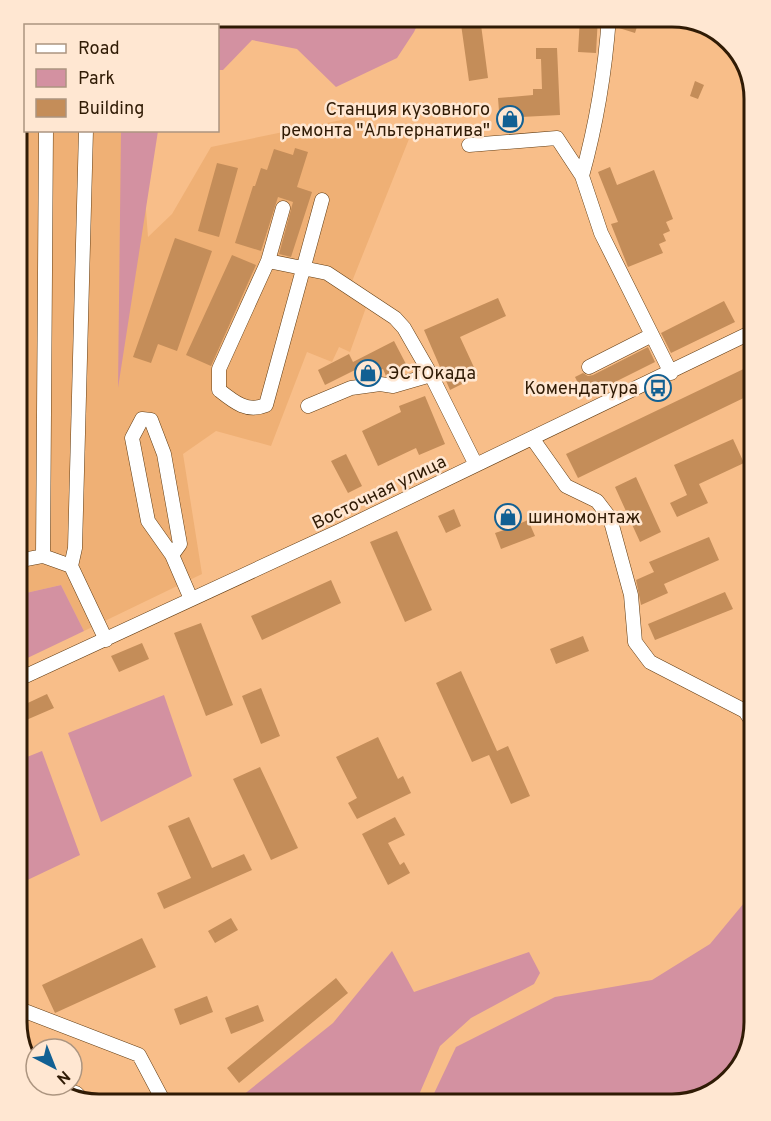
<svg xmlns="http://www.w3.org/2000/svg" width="771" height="1121" viewBox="0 0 771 1121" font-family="Overpass,sans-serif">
	<rect width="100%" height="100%" fill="#f8be89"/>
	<path fill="#efb075" d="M99 17H133L134 25 75 26Z
		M25 75 26 130 140 131 148 237 172 214 211 147 356 117 409 139 347 294 368 302 350 352 339 347 332 362 307 352 271 446 216 431 183 454 202 574 84 631 61 585 17 595V93Z"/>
	<path fill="#d391a1" d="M122 17H421L414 32 397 58 336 87 297 49 252 40 223 70H218V26L122 25Z
		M121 131H158L118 388Z
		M61 585 84 631 17 663V595Z
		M164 695 192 776 101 822 68 733Z
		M42 751 80 855 17 885V761Z
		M754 891V1023L743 1064 713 1094 673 1104H429L456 1047 555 997 652 980 710 944Z
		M392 951 414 992 529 952 540 973 534 984 471 1018 440 1046 415 1104H232L333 1023Z"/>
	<path fill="#c48d59" d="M460 17H480L488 78 469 81Z
		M580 17H598L596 53 578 52Z
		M623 17H640L635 33 619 28Z
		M536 48H557L560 115 521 117V122L500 124 498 98 533 95V89H542L541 59H536Z
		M695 81 704 85 698 99 690 96Z
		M295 148 308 152 297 187 312 192 291 257 279 254 293 202 278 197 261 251 235 243 253 186H255L261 168 267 170 274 149 293 155Z
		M217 163 238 168 219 237 198 231Z
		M610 167 617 185 654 170 673 219 666 222 670 231 663 234 666 241 659 244 663 253 628 267 611 224 618 222 598 172Z
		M175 238 212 251 177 351 158 344 151 363 133 357Z
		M232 255 256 265 211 366 186 355Z
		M498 298 506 316 460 337 478 376 450 390 424 330Z
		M724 301 735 322 671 353 661 333Z
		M394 341 407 366 386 376 383 369 363 377 361 372 357 374 355 370 325 385 318 370 349 354 353 362Z
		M648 347 655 362 585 397 575 377 583 373 588 376 593 375Z
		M754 364V393L578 478 566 454Z
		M425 396 445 444 419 455 416 448 378 466 362 431 401 412 399 406Z
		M733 439 744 463 699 484 708 503 677 517 670 503 687 495 674 465Z
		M346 454 362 486 348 493 331 461Z
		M636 477 661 532 640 542 615 487Z
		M515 508 521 523 528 520 535 536 501 549 495 533 504 530 498 515Z
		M454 509 461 526 446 533 438 516Z
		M397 531 432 610 405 622 370 542Z
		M709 537 719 560 664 584 668 593 641 605 636 580 654 572 649 562Z
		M331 580 341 603 262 640 251 616Z
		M725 592 733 609 655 640 648 624Z
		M201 623 233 705 206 716 174 633Z
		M583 636 589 651 556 664 550 649Z
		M142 643 149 659 119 672 111 656Z
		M461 671 497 751 508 746 530 796 511 804 489 755 472 762 436 683Z
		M261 688 280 736 261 744 242 696Z
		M47 694 54 708 17 724V708Z
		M378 737 398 779 403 776 411 793 357 819 348 803 357 798 336 757Z
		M260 767 298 848 271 860 233 779Z
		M189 817 212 868 244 854 252 870 164 909 157 893 191 878 168 826Z
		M395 817 405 835 388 843 400 865 404 862 410 873 388 885 362 834Z
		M231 918 238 930 215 943 208 931Z
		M142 938 156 967 55 1013 42 985Z
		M336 978 348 993 239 1083 227 1068Z
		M207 996 213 1012 180 1025 174 1009Z
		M258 1005 264 1021 231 1034 225 1018Z"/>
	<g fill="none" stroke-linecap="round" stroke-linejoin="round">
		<defs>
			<path id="minor" d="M88 26V20
				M86 130 75 548 71 566 106 640
				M469 145 557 138 582 176 601 233 671 373
				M582 176C597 122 605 73 609 17
				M322 200 266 405C247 413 234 402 219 390V369L268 261 327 273 395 318 404 328 431 375 476 465
				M268 261 283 208
				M589 367 652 335
				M308 406 351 388 380 384 393 386 431 375
				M532 438 566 486 597 501 610 518 631 595 635 642 650 662 745 711 754 725
				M172 555 180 544 164 454 151 420 142 419 132 438 148 521 172 555 191 599
				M43 556 46 130
				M17 561 43 556 71 566
				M17 680 339 531 754 331
				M17 1008 139 1055 165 1104
				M52 1090 76 1093 84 1101"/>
		</defs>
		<use href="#minor" stroke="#623c12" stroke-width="15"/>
		<use href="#minor" stroke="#fff" stroke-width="14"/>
	</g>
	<defs>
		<symbol id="shop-ring" viewBox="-11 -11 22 22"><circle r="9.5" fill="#ffe7d2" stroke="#126093" stroke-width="1.5"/><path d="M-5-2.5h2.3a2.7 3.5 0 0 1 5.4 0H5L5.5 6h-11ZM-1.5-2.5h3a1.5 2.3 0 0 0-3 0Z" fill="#126093"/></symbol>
		<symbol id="bus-ring" viewBox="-11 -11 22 22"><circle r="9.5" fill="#ffe7d2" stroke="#126093" stroke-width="1.5"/><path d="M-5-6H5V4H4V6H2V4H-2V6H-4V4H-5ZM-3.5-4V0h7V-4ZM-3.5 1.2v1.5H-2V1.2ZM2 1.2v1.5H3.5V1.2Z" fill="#126093"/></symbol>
	</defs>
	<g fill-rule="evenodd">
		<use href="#shop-ring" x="495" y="104" width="30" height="30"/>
		<use href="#shop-ring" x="353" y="358" width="30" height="30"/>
		<use href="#bus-ring" x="643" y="373" width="30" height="30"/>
		<use href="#shop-ring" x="493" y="502" width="30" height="30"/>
	</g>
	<g text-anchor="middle" stroke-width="5" stroke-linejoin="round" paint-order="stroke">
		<g font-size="18" fill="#301b05" stroke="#ffe7d2" text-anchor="end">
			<text x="490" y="115">Станция кузовного<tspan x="490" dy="21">ремонта "Альтернатива"</tspan></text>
			<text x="388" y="379" text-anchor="start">ЭСТОкада</text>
			<text x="638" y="394">Комендатура</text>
			<text x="528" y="523" text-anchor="start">шиномонтаж</text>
		</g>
		<g font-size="18" fill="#301b05" stroke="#ffe7d2">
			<text transform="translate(379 492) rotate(-26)" y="6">Восточная улица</text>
		</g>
	</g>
	<path d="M0 0H771V1121H0ZM99 27H672A72 72 0 0 1 744 99V1022A72 72 0 0 1 672 1094H99A72 72 0 0 1 27 1022V99A72 72 0 0 1 99 27Z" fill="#ffe7d2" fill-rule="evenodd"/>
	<path fill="none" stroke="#301b05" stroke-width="3" d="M99 27H672A72 72 0 0 1 744 99V1022A72 72 0 0 1 672 1094H99A72 72 0 0 1 27 1022V99A72 72 0 0 1 99 27Z"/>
	<rect x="24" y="24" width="195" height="108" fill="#ffe7d2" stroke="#ac9580" stroke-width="1.5"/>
	<rect x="36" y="44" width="30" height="9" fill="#ffffff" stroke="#ac9580" stroke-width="1.5"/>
	<text x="78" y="54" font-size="18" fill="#301b05">Road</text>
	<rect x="36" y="69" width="30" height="18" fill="#d391a1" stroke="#ac9580" stroke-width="1.5"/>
	<text x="78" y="84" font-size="18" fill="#301b05">Park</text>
	<rect x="36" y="99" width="30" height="18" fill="#c48d59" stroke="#ac9580" stroke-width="1.5"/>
	<text x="78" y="114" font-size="18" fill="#301b05">Building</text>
	<g transform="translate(54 1067) rotate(138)"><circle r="28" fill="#ffe7d2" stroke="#ac9580" stroke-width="1.5"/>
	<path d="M0-4.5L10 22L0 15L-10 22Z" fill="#126093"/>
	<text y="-9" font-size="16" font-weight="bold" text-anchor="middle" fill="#301b05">N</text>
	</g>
</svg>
